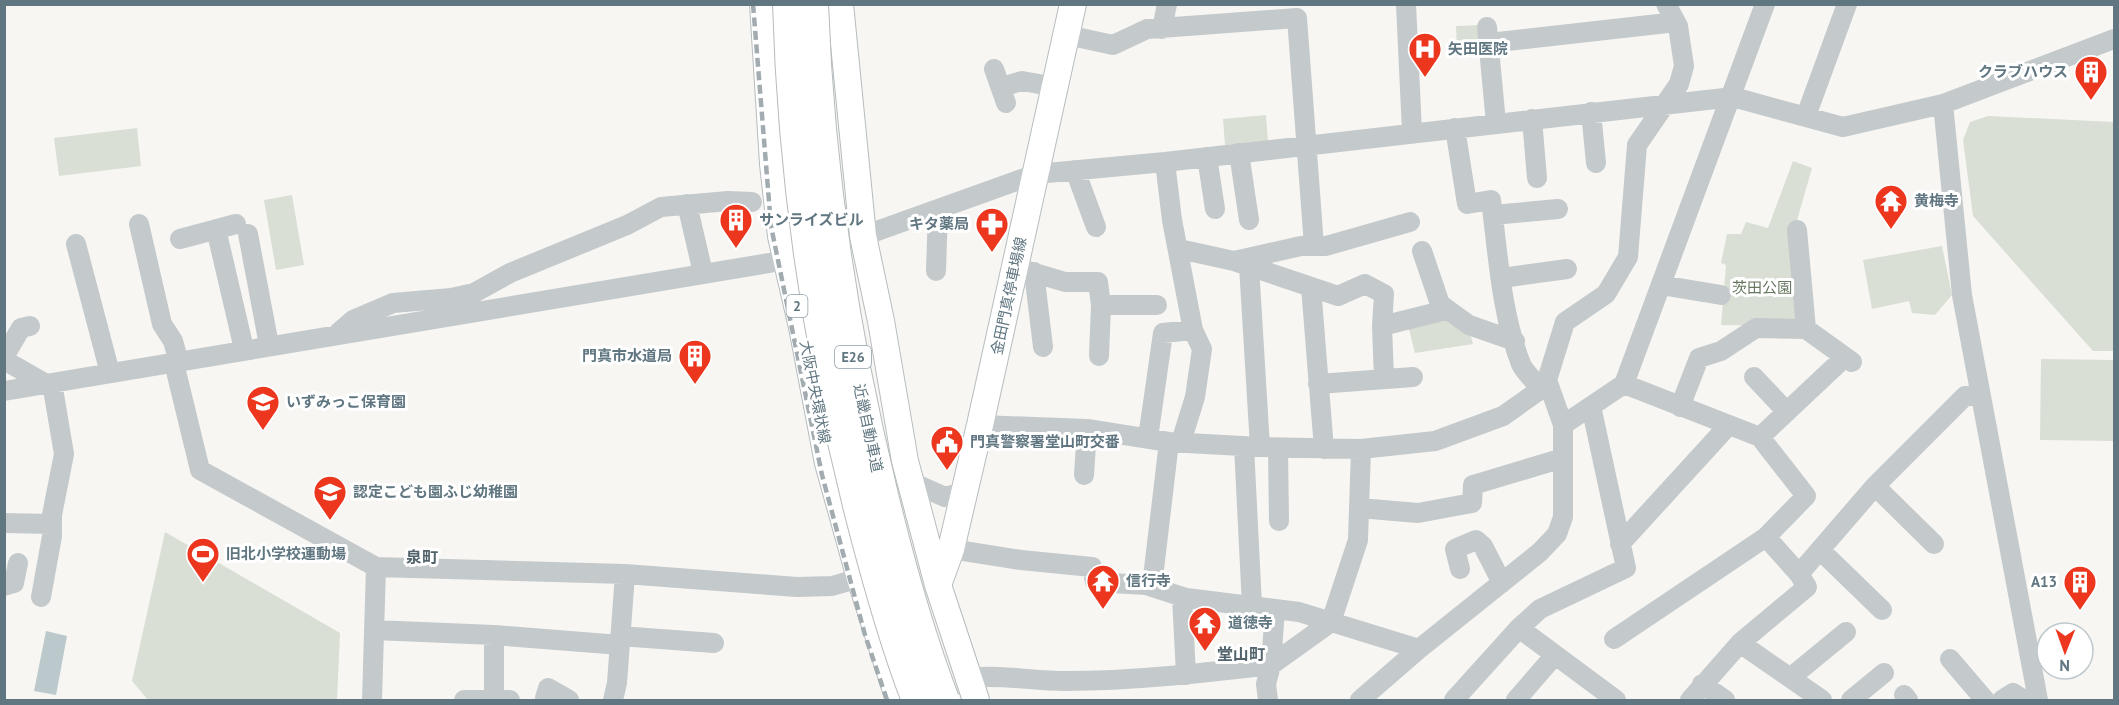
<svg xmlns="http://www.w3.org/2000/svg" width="2119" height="705" viewBox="0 0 2119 705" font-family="'PT Sans','Noto Sans JP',sans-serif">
	<rect width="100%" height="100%" fill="#f7f6f3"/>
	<path fill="#d9dfd4" d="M1482 25 1484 47 1457 48 1456 26Z
		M1266 115 1268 141 1225 145 1223 119Z
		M1988 116 2114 122V351H2093L1973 216 1963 140 1970 122Z
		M137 128 141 166 59 176 54 138Z
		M1793 161 1812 168 1794 231 1802 326 1721 325 1726 265 1721 263 1727 234H1741L1746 222 1768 228Z
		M292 195 304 265 276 270 264 200Z
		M1942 246 1952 295 1935 315 1912 313 1909 301 1872 309 1863 260Z
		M1441 317 1470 333 1473 344 1415 353 1408 325Z
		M2041 359 2114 360V441L2040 440Z
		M165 532 340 633 337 700H148L132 681Z"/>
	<path fill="#bbc9cc" d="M46 631 67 636 56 695 34 691Z"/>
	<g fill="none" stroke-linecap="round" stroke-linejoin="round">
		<defs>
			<path id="major" d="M763 4 773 164 781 236 802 327 828 463 860 578 899 700
				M840 4 863 236 881 321 905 461 938 585 976 700
				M938 585 951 549 980 425 1073 4"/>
		</defs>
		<use href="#major" stroke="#b7bcbf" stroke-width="28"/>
		<path stroke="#c4c9cb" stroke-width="20" d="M1406 4 1412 132
			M1487 27 1496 123
			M1162 29 1167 4
			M1067 35 1113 45 1147 29 1297 18 1314 246
			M1489 43 1676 22
			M994 69 1006 103
			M1001 87 1022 81 1056 87
			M1943 104 1962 295 2038 700
			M1591 112 1596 163
			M1806 116 1847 4
			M1532 119 1537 178
			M1455 128 1467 204 1491 200C1498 254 1501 313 1521 364 1525 373 1535 381 1541 389
			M1239 153 1249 220
			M1207 157 1215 209
			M1075 170 1096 227
			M687 204 703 273
			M1493 215 1558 209
			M139 224 162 324 173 341 179 362
			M216 229 244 349
			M1797 230 1806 329 1852 362
			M248 234 269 345
			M863 236 1036 174 1165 162 1733 97 1843 127 1943 104 2114 39
			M180 239 236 224
			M76 244 110 373
			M1179 249 1234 261 1338 296 1365 284 1384 294 1382 326 1446 310
			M1422 251 1440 304 1469 325 1515 341
			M1234 261 1301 246H1326L1410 222
			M1249 266 1260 447
			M1015 267 1065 282H1098L1101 305 1099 356
			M936 271 938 209
			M1034 272 1043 347
			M1502 278 1567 269
			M1661 285 1721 295
			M1311 287 1324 449
			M1101 305H1157
			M1382 326 1384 379
			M339 332 353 320 393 303 451 298 474 293 510 273 627 225 661 207 728 201 752 202
			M4 357 21 328 30 326
			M4 360 46 384
			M174 363 200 470 376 567 625 574 797 587 832 586 860 578
			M1754 377 1787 412
			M1318 384 1413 377
			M4 391 787 260
			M1680 407 1699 358 1721 351 1756 328 1806 329
			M980 425 1087 429 1169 442 1260 447 1361 449 1435 441 1503 416 1541 389 1547 380 1565 322 1606 294 1628 257 1637 145 1679 84 1684 66 1678 26 1666 4
			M1563 425 1624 384 1765 4
			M1760 437 1845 357
			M1148 438 1163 333 1193 330 1172 220 1165 162
			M1181 442 1195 397 1202 349 1193 330
			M1244 446 1252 606
			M1278 448 1279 521
			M1084 475 1087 429
			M911 482 945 497 964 492
			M1875 486 1934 544
			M1359 508 1418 513 1472 503 1473 485 1563 458
			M4 523 52 524
			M1766 537 1799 574
			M1620 544 1727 427
			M951 549 1021 560 1092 567 1095 582 1146 585 1186 598 1299 612 1419 649
			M1820 550 1882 610
			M1460 569 1455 549 1476 540 1483 546 1502 583
			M4 586 14 583 18 563
			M1152 586 1169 442
			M41 597 52 536V515L64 454 52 383
			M1182 597 1186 675
			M1519 628 1616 700
			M374 630 494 635 620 645
			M620 636 714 643
			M1614 639 1766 537 1806 496 1760 437 1624 384
			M1740 643 1822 700
			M1950 659 1985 700
			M969 678C1002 674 1032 681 1065 681 1134 681 1202 673 1271 665L1275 609
			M1790 678 1846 632
			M1702 684 1725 700
			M1904 695 1908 700
			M545 698 548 688 569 700
			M494 699V635
			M372 700 376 567
			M464 700H510
			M613 700 617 683 625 574
			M1268 700 1266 684 1271 665 1331 622 1358 540 1361 449
			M1360 700 1419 649 1540 552 1557 534 1563 517V425L1547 380
			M1454 700 1519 628 1540 609 1626 568 1591 406
			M1516 700 1555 655
			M1690 700 1740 643 1807 587 1799 574 1875 486 1965 396 1980 395
			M1851 700 1884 673
			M2002 700 2013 693 2024 700"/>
		<use href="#major" stroke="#fff" stroke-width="26"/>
		<path stroke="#a2abaf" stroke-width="4.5" stroke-dasharray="9 4.5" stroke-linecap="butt" d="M753 4 771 226 822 475 865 635 887 700"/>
		<defs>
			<path id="highway-bridge" d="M788 4C793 178 818 349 861 517 877 579 894 641 917 700
				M813 4C819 169 843 331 882 491 899 562 918 632 944 700"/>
		</defs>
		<use href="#highway-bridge" stroke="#b6bbbd" stroke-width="32" stroke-linecap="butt"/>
		<use href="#highway-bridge" stroke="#fff" stroke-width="30"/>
	</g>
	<defs>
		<symbol id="hospital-pin" viewBox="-11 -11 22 30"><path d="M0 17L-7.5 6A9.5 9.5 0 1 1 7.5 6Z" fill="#ec371e" stroke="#fff"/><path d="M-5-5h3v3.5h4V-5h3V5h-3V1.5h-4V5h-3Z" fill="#fff"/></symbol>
		<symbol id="building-pin" viewBox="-11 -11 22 30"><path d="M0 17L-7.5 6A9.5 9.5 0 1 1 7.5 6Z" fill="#ec371e" stroke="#fff"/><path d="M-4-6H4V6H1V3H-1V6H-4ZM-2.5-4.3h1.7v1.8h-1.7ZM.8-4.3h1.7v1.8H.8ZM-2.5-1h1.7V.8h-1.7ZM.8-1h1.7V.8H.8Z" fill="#fff"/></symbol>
		<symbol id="temple-pin" viewBox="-11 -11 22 30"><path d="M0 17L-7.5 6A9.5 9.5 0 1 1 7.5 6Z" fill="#ec371e" stroke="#fff"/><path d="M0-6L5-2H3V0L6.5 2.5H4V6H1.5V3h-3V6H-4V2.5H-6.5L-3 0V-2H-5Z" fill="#fff"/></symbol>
		<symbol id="pharmacy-pin" viewBox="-11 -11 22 30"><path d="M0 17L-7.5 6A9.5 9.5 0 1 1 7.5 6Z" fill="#ec371e" stroke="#fff"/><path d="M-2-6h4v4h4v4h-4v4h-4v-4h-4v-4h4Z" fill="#fff"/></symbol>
		<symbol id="school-pin" viewBox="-11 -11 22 30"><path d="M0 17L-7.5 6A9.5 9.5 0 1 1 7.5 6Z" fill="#ec371e" stroke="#fff"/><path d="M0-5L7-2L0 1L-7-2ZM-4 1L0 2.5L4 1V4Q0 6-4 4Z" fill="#fff"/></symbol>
		<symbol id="civic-pin" viewBox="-11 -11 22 30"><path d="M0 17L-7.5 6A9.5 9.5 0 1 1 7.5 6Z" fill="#ec371e" stroke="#fff"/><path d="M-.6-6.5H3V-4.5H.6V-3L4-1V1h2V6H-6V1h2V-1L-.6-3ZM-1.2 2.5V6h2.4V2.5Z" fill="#fff"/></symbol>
		<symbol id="stadium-pin" viewBox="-11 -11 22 30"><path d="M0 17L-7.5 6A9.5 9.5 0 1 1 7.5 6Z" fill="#ec371e" stroke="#fff"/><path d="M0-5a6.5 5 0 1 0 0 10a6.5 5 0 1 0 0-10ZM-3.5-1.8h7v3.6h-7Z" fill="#fff"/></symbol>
	</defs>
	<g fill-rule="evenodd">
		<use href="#hospital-pin" x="1406" y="30" width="38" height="52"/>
		<use href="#building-pin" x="2072" y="53" width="38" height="52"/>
		<use href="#temple-pin" x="1872" y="182" width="38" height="52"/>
		<use href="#building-pin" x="717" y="201" width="38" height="52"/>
		<use href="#pharmacy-pin" x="973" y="205" width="38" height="52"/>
		<use href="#building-pin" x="676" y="337" width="38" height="52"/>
		<use href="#school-pin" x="244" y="383" width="38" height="52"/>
		<use href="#civic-pin" x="928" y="423" width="38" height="52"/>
		<use href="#school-pin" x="311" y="473" width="38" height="52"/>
		<use href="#stadium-pin" x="184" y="535" width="38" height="52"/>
		<use href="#temple-pin" x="1084" y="562" width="38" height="52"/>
		<use href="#building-pin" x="2061" y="563" width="38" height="52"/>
		<use href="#temple-pin" x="1186" y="604" width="38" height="52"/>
	</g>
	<g text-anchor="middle" stroke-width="6" stroke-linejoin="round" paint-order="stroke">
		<g fill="#fff" stroke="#909fa6" stroke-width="1.5">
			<rect x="786.5" y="295" width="21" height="22" rx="4.5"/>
			<rect x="835" y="346" width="36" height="22" rx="4.5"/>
		</g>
		<g font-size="14" font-weight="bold" fill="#607680">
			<text x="797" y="311">2</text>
			<text x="853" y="362">E26</text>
		</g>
		<g font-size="15" font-weight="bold" fill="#607680" stroke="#fff" text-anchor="start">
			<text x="1448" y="54">矢田医院</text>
			<text x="2068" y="77" text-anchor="end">クラブハウス</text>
			<text x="1914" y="206">黄梅寺</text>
			<text x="759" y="225">サンライズビル</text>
			<text x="969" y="229" text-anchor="end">キタ薬局</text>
			<text x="672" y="361" text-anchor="end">門真市水道局</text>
			<text x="286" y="407">いずみっこ保育園</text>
			<text x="970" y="447">門真警察署堂山町交番</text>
			<text x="353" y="497">認定こども園ふじ幼稚園</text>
			<text x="226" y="559">旧北小学校運動場</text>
			<text x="1126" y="586">信行寺</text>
			<text x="2057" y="587" text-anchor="end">A13</text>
			<text x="1228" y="628">道徳寺</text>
		</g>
		<g font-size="15" fill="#66785f" stroke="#fff">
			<text x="1762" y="293">茨田公園</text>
		</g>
		<g font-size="15" fill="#607680" stroke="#fff">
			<text transform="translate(1009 296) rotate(-78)" y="5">金田門真停車場線</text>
			<text transform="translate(815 392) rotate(79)" y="5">大阪中央環状線</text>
			<text transform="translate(868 428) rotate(78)" y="5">近畿自動車道</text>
		</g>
		<g font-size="16" font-weight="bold" fill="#52636b" stroke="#fff">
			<text x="422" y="563">泉町</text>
			<text x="1241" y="660">堂山町</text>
		</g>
	</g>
	<rect width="2119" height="705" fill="none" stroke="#607680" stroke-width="12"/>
	<g transform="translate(2065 651) rotate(181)"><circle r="28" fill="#ffffff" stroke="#bfc8cc" stroke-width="1.5"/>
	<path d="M0-4.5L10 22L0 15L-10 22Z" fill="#ec371e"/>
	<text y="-9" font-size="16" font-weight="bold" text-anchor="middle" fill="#607680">N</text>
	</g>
</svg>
